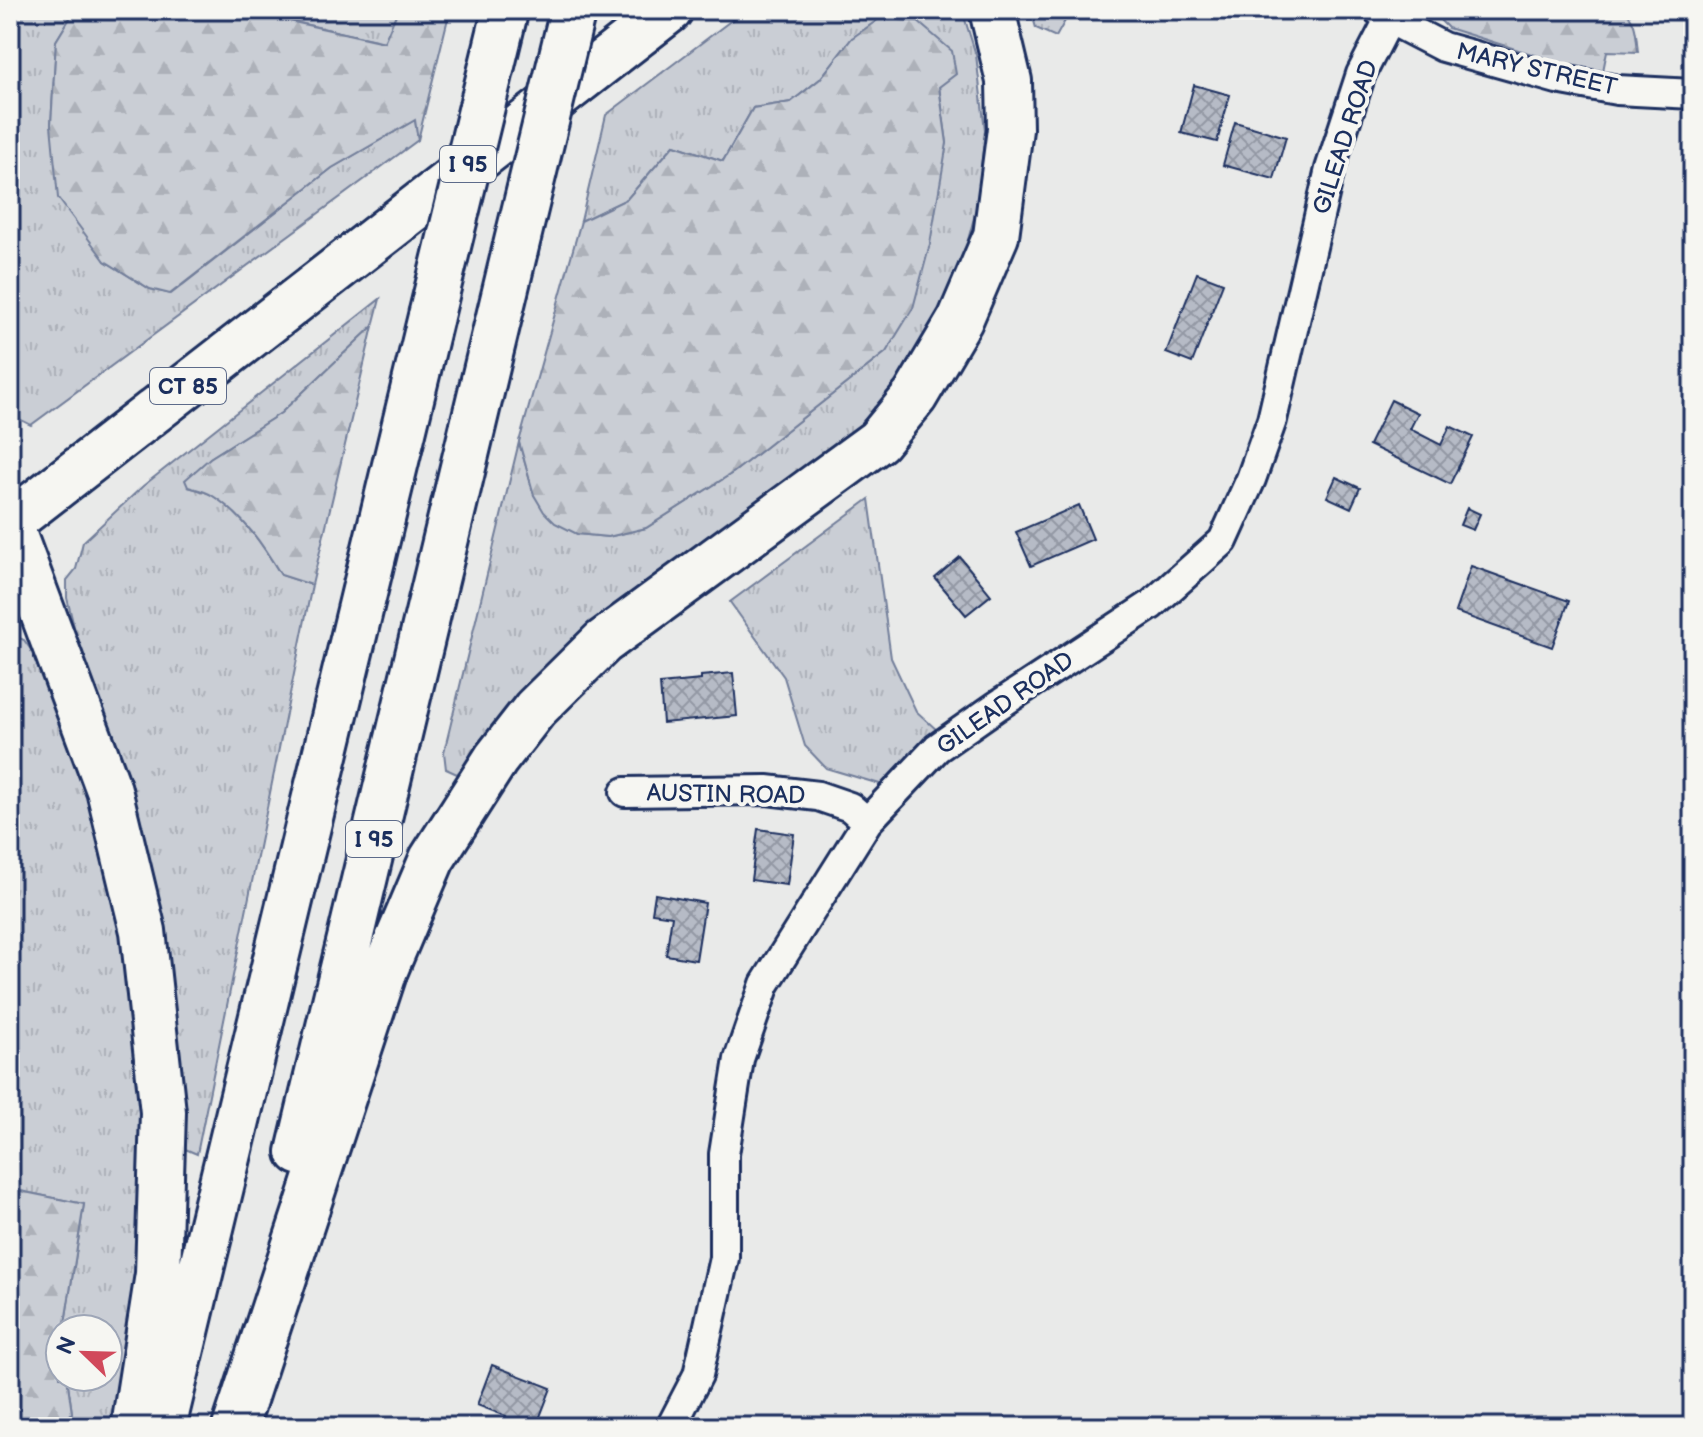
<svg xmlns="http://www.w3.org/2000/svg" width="1703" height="1437" viewBox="0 0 1703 1437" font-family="'Balsamiq Sans',sans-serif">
	<defs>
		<pattern id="grass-tufts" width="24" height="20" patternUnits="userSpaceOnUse" patternTransform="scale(2)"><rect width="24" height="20" fill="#caced5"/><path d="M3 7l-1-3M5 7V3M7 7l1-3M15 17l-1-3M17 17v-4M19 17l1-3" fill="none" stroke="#adb1b9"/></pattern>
		<pattern id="forest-firs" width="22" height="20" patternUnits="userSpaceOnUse" patternTransform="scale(2)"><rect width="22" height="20" fill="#caced5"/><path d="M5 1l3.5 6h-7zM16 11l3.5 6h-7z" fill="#adb1b9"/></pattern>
		<pattern id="building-cross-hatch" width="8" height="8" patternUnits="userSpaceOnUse" patternTransform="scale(2)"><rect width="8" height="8" fill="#b6bbc6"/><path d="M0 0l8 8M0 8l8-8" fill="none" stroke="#9398a4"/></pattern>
	</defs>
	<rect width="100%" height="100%" fill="#e9eae9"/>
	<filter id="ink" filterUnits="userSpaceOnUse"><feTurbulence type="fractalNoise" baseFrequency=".0125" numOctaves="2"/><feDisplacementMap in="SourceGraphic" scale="16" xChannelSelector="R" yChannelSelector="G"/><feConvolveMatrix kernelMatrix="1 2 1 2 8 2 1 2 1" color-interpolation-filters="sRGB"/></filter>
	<g filter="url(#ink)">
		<path fill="url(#grass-tufts)" stroke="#727e9a" stroke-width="2" d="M16 10H75L56 41 51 125 105 261 150 289 171 294 332 168 415 120 418 140 31 425 13 416 10 410V20Z
			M240 10H398L385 42Z
			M745 10H962L976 55 985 130 977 207 954 291 916 364 870 419 816 468 529 688 457 774 446 769 444 752 519 442 534 495 577 534 608 537 646 528 734 472 886 352 947 143 939 86 852 38 820 79 791 102 753 108 723 161 674 145 627 199 581 221 606 115Z
			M1031 10H1071L1056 37 1036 28Z
			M380 299 373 326 281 413 210 458 188 487C196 489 206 491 213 496 243 515 263 545 281 575L312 585 197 1154 183 1148 178 1046 157 889 127 771 76 635 67 598V580L76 569 83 542 143 486Z
			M869 499 891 658 916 711 938 731 883 785 826 768 805 746 784 677 730 602Z
			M10 634 24 640 46 671 89 799 135 993 143 1144 139 1240 126 1348 109 1427H59L72 1413 67 1377H108V1329H64L84 1204 10 1189Z"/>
		<path fill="url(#forest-firs)" stroke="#727e9a" stroke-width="2" d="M75 10H240L384 42 398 10H450L418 140 415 120 332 168 170 294 150 289 105 261 58 198 51 125 56 41Z
			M1430 10H1624C1637 21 1636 36 1638 52L1607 51 1602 76 1448 28Z
			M879 19 917 21 952 51 956 74 939 87 947 143 930 244 913 308 886 352 734 472 646 528 608 537 577 534 555 523 544 512 534 495 519 442 581 221 627 199 674 145 723 161 753 108 791 102 820 79 852 38Z
			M373 326 312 585 281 575C263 545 243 515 213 496 206 491 196 489 188 487L185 480 210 458 281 413Z
			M10 1189 84 1204 64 1329H60V1377H67L72 1413 59 1427H10Z"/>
		<path fill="url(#building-cross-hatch)" stroke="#1b2f5e" stroke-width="2" d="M1194 85 1230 95 1217 142 1181 133Z
			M1235 122 1286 137 1274 179 1223 165Z
			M1197 273 1223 283 1192 363 1166 353Z
			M1391 400 1418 413 1410 429 1441 445 1450 426 1473 437 1450 484 1369 445Z
			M1336 477 1360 488 1351 508 1327 497Z
			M1079 505 1093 539 1031 566 1016 532Z
			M1467 508 1480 514 1473 530 1460 525Z
			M960 557 991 595 966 615 935 578Z
			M1471 566 1569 601 1552 647 1455 612Z
			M733 673 737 716 663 723 660 684 701 680V676Z
			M758 829 794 834 787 885 751 880Z
			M655 894 705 903 696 960 666 955 672 916 652 913Z
			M492 1365 551 1388 536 1427H508L502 1425 506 1416 477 1405Z"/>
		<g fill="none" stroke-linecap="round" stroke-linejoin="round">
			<defs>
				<path id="minor" d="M1378 10 1389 19 1443 47 1557 79 1617 90 1693 94
					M625 792 767 790 818 796 850 807 867 822
					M671 1427 698 1375 724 1258V1154L739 1059 765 984 867 822 937 748 997 706 1151 605 1223 541 1251 479 1272 420 1330 169 1361 74 1394 10"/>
				<path id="trunk" d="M10 523 670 10"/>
				<path id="motorway" d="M10 525 109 790 143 931 163 1112 158 1274 134 1427
					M299 1152 515 250
					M163 1427 431 316
					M235 1427 385 970 432 859 496 759 535 709 603 642 878 441 915 396 960 320 996 236 1010 129 1009 81 992 10"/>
			</defs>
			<use href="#minor" stroke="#1b2f5e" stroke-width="34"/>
			<use href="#trunk" stroke="#1b2f5e" stroke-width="50"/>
			<use href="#motorway" stroke="#1b2f5e" stroke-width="50"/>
			<use href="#minor" stroke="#f6f6f2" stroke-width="28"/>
			<use href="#trunk" stroke="#f6f6f2" stroke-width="44"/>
			<use href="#motorway" stroke="#f6f6f2" stroke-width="44"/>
			<defs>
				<path id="motorway-bridge" d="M515 250 573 10
					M431 316 505 12"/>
			</defs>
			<use href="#motorway-bridge" stroke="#1b2f5e" stroke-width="50" stroke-linecap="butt"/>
			<use href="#motorway-bridge" stroke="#f6f6f2" stroke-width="44"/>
		</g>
	</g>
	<g text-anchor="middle" stroke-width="8" stroke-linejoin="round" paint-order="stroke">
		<g fill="#f6f6f2" stroke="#5d6b8a" stroke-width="2">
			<rect x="440" y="146" width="56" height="36" rx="6"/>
			<rect x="150" y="368" width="76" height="36" rx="6"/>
			<rect x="346" y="821" width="56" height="36" rx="6"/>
		</g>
		<g font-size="22" font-weight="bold" fill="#1b2f5e">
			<text x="468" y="172">I 95</text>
			<text x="188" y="394">CT 85</text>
			<text x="374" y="847">I 95</text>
		</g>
		<g font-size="24" fill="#1b2f5e" stroke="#f6f6f2">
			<text transform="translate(1537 69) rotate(13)" y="8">MARY STREET</text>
			<text transform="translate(1345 137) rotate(-72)" y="8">GILEAD ROAD</text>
			<text transform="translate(1005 703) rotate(-35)" y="8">GILEAD ROAD</text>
			<text transform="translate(726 794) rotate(1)" y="8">AUSTIN ROAD</text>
		</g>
	</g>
	<rect width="1703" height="1437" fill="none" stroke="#f6f6f2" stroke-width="40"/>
	<rect x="20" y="20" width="1663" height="1397" fill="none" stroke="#1b2f5e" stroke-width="3" filter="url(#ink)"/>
	<g transform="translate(84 1353) rotate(293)"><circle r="38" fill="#f6f6f2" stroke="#9ea6b7" stroke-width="2"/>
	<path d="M0-6L14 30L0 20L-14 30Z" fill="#d1495b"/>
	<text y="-12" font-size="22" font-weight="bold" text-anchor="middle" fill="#1b2f5e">N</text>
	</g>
</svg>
